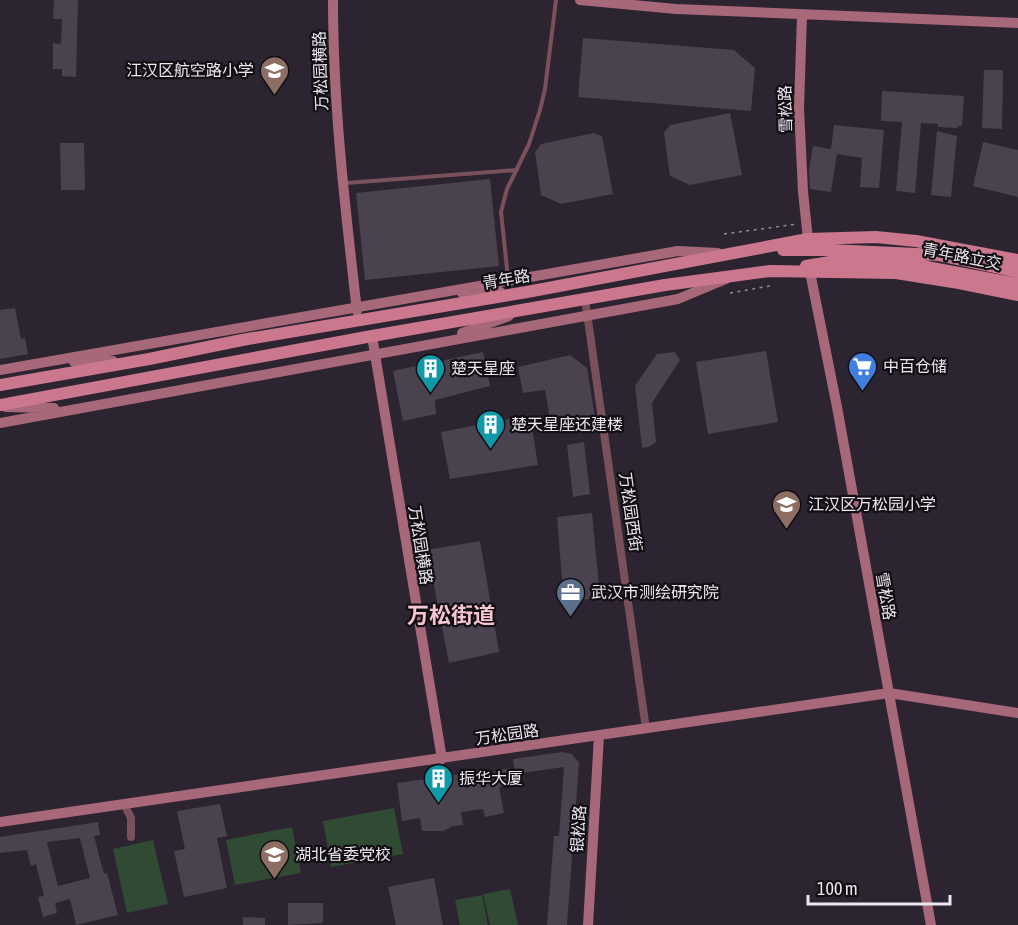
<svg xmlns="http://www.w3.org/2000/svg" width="1018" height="925" viewBox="0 0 1018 925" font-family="'Asap Condensed','Noto Sans SC',sans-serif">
	<rect width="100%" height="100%" fill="#2c2430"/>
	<path fill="#304a33" d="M394 808 403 854 331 867 323 821Z
		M292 827 301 873 235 885 226 840Z
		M153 840 168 904 127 913 113 849Z
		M510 889 518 925H490L483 894Z
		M482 895 488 925H460L455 900Z"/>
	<path fill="#4a424f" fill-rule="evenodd" d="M54 0H78L76 77 62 76V69H53V43L61 44 62 19H53Z
		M583 38 734 50 755 68 751 111 578 97Z
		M984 70H1003L1002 129 982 128Z
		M882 91 964 96 962 126H958L957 128 938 127V124L921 123 915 193 896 191 902 122 881 121Z
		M730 113 742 175 690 185 670 176 664 133 670 125Z
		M834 125 884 130 879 188 860 187 862 158 837 154 831 192 810 189 809 170 813 146 831 149Z
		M937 131 957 136 951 197 931 195Z
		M594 133 602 136 613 194 561 204 541 195 535 152 541 144Z
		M983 142 1018 150V197L973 186Z
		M60 143H84L85 190H61Z
		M490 179 499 266 365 280 356 193Z
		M15 308 21 339 25 338 28 354 0 359V310Z
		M766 351 778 422 708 434 696 362Z
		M483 352 490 386 435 400 436 414 403 421 393 371Z
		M675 352 680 360 652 403 656 442 649 447 642 448 635 386 657 354Z
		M570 355 587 368 595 417 551 425 545 390 523 393 518 367Z
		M530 415 538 465 450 479 441 432Z
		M584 442 590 494 573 497 567 445Z
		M592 513 600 597 564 603 557 517Z
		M480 541 499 652 449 663 427 550Z
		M562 752 572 754 579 763 567 925H547L554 836H559L564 767 515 774 513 759Z
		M510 768 513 784 499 787 504 813 485 817 483 809 461 812 463 825 453 826 443 831H422L420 818 402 821 397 783 476 772 477 776Z
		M220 804 227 836 217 838 227 888 184 897 174 851 185 849 177 811Z
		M98 822 100 835 94 836 104 874 107 873 118 915 76 925 70 899 55 903 57 913 43 917 38 897 44 896 36 864 31 866 27 850 0 853V837ZM80 838 90 878 58 886 47 842Z
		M434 878 443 925H396L388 887Z
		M288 903H323V923L288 925Z
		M243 917 265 918V925H243Z"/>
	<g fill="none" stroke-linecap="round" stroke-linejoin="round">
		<path stroke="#938d97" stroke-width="1.5" stroke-dasharray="3 4.5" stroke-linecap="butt" d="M724 234 797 224
			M730 293 770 286"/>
		<path stroke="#7a515b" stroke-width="4" d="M346 183 517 170
			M508 278 501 212 507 189 529 144 540 110 545 89 556 0"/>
		<path stroke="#7a515b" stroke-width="8" d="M585 299 646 729
			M124 804 131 818V837"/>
		<path stroke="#a76879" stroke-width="10" d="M333 0C333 105 345 207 357 311
			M580 0 676 9 1018 23
			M802 15 799 108 803 192 808 239
			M810 272 837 407 931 925
			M462 293 500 292
			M462 333 509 316
			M372 336 442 759
			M74 362 113 361
			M0 370 678 251 718 253
			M6 407 54 408
			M0 423 678 299 726 279
			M0 822 889 693 1018 713
			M588 925 599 736"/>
		<path stroke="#cb788f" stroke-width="12" d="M783 250H830L938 255 1018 272
			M806 266 830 262H900L1018 284
			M0 385 149 359 242 340 527 292 808 239 876 237 916 241 1018 260
			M0 405 372 336 665 285 770 271 896 273 959 283 1018 295"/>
	</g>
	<defs>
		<symbol id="school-pin" viewBox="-11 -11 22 30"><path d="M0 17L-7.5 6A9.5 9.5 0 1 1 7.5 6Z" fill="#8d6e63" stroke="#120f14"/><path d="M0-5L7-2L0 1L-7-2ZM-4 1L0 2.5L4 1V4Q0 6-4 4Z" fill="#fff"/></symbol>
		<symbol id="supermarket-pin" viewBox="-11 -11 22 30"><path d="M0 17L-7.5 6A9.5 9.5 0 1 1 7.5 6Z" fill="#3f7fe0" stroke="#120f14"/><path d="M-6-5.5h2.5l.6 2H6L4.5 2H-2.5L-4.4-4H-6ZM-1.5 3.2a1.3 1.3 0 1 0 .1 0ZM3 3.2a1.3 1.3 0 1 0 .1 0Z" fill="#fff"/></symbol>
		<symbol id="building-pin" viewBox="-11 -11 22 30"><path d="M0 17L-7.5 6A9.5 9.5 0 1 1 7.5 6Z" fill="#0f9aa8" stroke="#120f14"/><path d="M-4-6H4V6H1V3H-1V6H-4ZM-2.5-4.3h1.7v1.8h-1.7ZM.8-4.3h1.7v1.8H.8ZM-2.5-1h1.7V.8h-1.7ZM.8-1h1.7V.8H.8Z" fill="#fff"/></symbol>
		<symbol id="office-pin" viewBox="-11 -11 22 30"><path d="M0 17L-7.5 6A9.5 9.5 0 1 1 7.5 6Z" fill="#5c6f8a" stroke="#120f14"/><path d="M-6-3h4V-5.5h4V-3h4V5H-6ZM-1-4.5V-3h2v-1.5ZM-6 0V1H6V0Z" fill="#fff"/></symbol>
	</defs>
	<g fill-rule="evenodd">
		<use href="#school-pin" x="258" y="54" width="33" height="45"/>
		<use href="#supermarket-pin" x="846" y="350" width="33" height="45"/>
		<use href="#building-pin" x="414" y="352" width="33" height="45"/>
		<use href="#building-pin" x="474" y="408" width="33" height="45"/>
		<use href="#school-pin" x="770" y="488" width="33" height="45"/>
		<use href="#office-pin" x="554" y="576" width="33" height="45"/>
		<use href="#building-pin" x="422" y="762" width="33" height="45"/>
		<use href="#school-pin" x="258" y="838" width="33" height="45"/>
	</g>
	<g text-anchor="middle" stroke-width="4.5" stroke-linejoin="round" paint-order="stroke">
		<g font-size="16" fill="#ece7ef" stroke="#120f14" text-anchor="start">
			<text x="254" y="76" text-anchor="end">江汉区航空路小学</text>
			<text x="883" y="372">中百仓储</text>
			<text x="451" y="374">楚天星座</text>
			<text x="511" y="430">楚天星座还建楼</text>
			<text x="808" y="510">江汉区万松园小学</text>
			<text x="591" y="598">武汉市测绘研究院</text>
			<text x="459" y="784">振华大厦</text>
			<text x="295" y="860">湖北省委党校</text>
		</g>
		<g font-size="16" fill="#ece7ef" stroke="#120f14">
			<text transform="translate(320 71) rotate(-92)" y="6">万松园横路</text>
			<text transform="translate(785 109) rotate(-91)" y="6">雪松路</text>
			<text transform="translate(962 256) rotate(11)" y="6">青年路立交</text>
			<text transform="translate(506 279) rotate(-10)" y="6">青年路</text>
			<text transform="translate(631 512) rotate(82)" y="6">万松园西街</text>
			<text transform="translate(421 545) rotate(81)" y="6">万松园横路</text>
			<text transform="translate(886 596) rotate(80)" y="6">雪松路</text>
			<text transform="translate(507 734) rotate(-8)" y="6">万松园路</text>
			<text transform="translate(578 829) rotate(-86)" y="6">银松路</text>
		</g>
		<g font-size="22" font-weight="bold" fill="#f6c4d3" stroke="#120f14">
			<text x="451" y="623">万松街道</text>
		</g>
	</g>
	<path d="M808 895v9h142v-9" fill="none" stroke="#ece7ef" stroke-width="3"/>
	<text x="817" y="895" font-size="18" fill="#ece7ef" stroke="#120f14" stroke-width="4.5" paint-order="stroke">100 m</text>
</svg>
